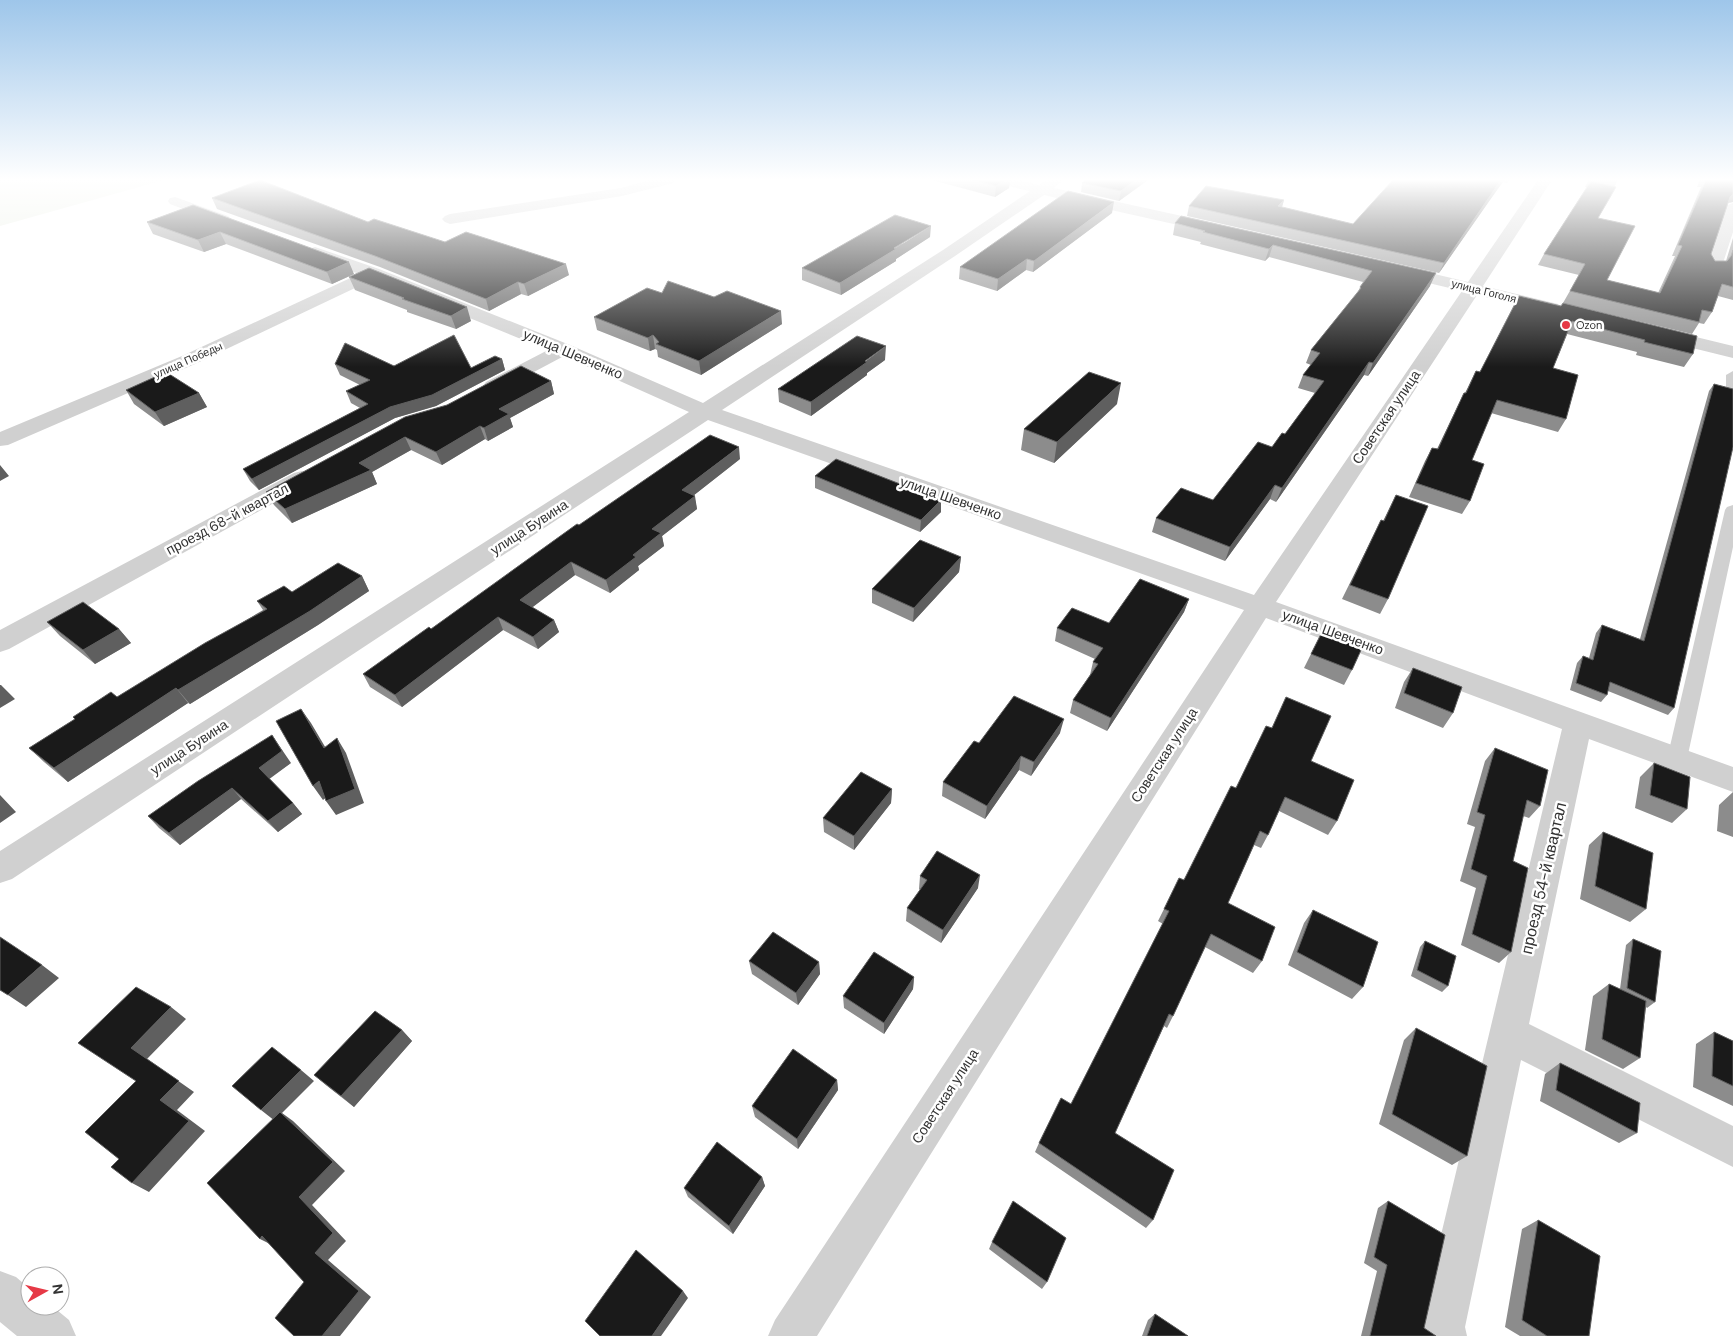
<svg xmlns="http://www.w3.org/2000/svg" width="1733" height="1336" viewBox="0 0 1733 1336" font-family="'DM Sans',sans-serif">
	<rect width="100%" height="100%" fill="#fff"/>
	<path fill="#e6ecdf" d="M0 180H164L0 226Z"/>
	<g fill="none" stroke-linecap="round" stroke-linejoin="round">
		<path fill="#d0d0d0" fill-rule="evenodd" d="M1733 371V392L1726 388V375Z
			M1733 505V547L1687 759 1684 765 1677 767 1670 765 1667 759 1725 510 1727 507Z"/>
		<path fill="#d0d0d0" fill-rule="evenodd" d="M650 180H675L673 183 622 196 450 224 445 222 442 219 445 216 450 214 621 188Z
			M992 180H1020L1039 185 1046 180H1063L1054 188 1214 223 1220 225 1222 228 1220 231 1214 233 1044 195 955 256 722 410 1254 595 1462 291 1391 274 1389 270 1391 266 1397 265 1468 282 1538 180H1552L1483 286 1558 304 1561 308 1558 312 1552 313 1477 295 1276 602 1733 767V792L1589 739 1529 1024 1733 1126V1167L1521 1060 1465 1327 1467 1336H1421L1419 1327 1562 729 1266 618 817 1336H768L775 1320 1244 610 708 420 12 879 0 883V851L689 412 564 356 500 390 493 392 486 390 483 386 486 382 548 350 374 279 195 364 8 445 0 446V432L182 356 359 274 309 255 307 252 309 249 315 247 379 269 570 345 703 403 943 250 1030 191 994 183Z
			M175 197 228 216 231 219 228 222 223 224 170 204 168 201 170 198Z
			M1733 203V232L1722 266 1720 270H1708L1706 266 1725 208 1728 205Z
			M1659 328 1733 346V358L1652 338 1650 334 1652 330Z
			M302 471 310 473 313 478 310 483 9 649 0 652V630L294 473Z
			M0 1271 16 1277 30 1289V1306H52L69 1320 76 1336H17L0 1322Z"/>
	</g>
	<path fill="#8c8c8c" d="M932 180H1010L1009 188 995 197Z
		M1148 180 1119 201 1081 192 1082 183Z
		M1393 180H1509L1507 183 1503 182 1491 198 1439 273 1187 216 1189 206 1284 200 1282 207 1353 224Z
		M1589 180H1618L1598 218 1607 280 1658 293 1675 256H1672L1701 187H1697L1700 180H1733V202L1728 203 1711 254 1715 261H1726L1733 238V300L1718 296 1712 312 1704 324 1699 323 1692 334 1563 303 1579 275 1538 265 1544 254 1587 187H1585Z
		M212 198 368 222 569 275 528 296 521 294 489 311 380 267 217 209Z
		M193 205 354 274 332 284 226 244 204 252 153 234 147 222Z
		M1112 213 1033 272 1026 270 997 291 959 279 960 267Z
		M1181 216 1430 286 1368 376 1364 375 1276 502 1270 499 1225 561 1152 532 1156 518 1213 500 1272 447 1285 434 1315 393 1298 388 1303 375 1311 365 1306 363 1311 350 1358 292 1360 287 1363 282 1269 257 1265 261 1200 244 1201 242 1173 235 1175 223Z
		M930 237 896 259V261L841 295 802 280V268Z
		M349 277 471 321 456 329 407 312V310L355 290Z
		M662 293 782 324 701 375 658 357 657 350 655 349 650 351 597 330 594 317Z
		M1519 296 1693 354 1684 367 1636 355 1637 352 1567 334 1553 368 1566 419 1558 432 1491 413 1472 460 1470 501 1462 514 1409 497 1425 461 1432 448 1437 449 1464 393H1465L1476 371 1480 372Z
		M502 359 505 370 436 406 395 418 259 490 250 481 243 469 360 408 351 403 346 391 360 385 340 375 335 364 471 368Z
		M885 360 867 373V375L811 416 779 402 778 389Z
		M551 381 554 394 510 418 513 427 488 441 485 439 442 465 411 450 372 472 377 484 292 523 274 505 266 492Z
		M1714 384 1674 708 1668 715 1608 691 1607 695 1601 702 1570 690 1577 663 1583 656 1589 658 1596 633 1602 625 1640 639 1709 391Z
		M126 390 199 393 207 407 164 426 134 404Z
		M1117 404 1054 463 1021 450 1024 429Z
		M740 459 694 495 697 509 662 536 664 546 638 566 639 570 610 593 575 575 532 607 554 620 559 632 538 649 503 630 402 707 370 687 363 674 431 629 579 525Z
		M815 476 941 500V512L920 532 815 488Z
		M1396 495 1388 599 1380 614 1342 599 1381 520 1383 521Z
		M961 557 959 572 913 622 872 603V589Z
		M362 576 369 591 318 625 190 704 188 703 68 782 44 762 29 748 75 719 117 697 263 610 257 601Z
		M1189 599 1184 612 1107 731 1070 713 1073 700 1090 675 1093 662 1095 659 1055 641 1057 628 1109 623Z
		M47 622 119 629 131 643 95 664 60 636Z
		M1322 632 1352 670 1344 685 1304 668Z
		M1413 668 1453 713 1443 728 1395 708 1404 682Z
		M1060 733 1031 776 1019 770 985 819 942 796 943 782 979 743Z
		M1495 748 1540 806 1529 818 1523 816 1513 861 1511 952 1499 963 1461 945 1476 888 1460 881 1475 827 1467 824 1485 761Z
		M1311 761 1337 821 1328 835 1279 811 1268 835 1261 848 1254 845 1228 903 1262 961 1253 973 1205 947 1173 1016 1167 1028 1164 1026 1115 1133 1153 1220 1146 1228 1035 1152 1039 1143 1071 1104 1163 924 1158 921 1164 909 1184 880 1236 788Z
		M291 763 269 778 293 803 302 814 278 832 241 799 180 845 159 828 148 816Z
		M1654 763 1687 809 1672 823 1635 808 1640 777Z
		M892 789 891 803 854 850 824 832 823 818Z
		M1733 792V837L1717 831 1719 805Z
		M1603 832 1646 909 1630 922 1580 899 1589 845Z
		M920 876 978 888 941 943 906 921 907 908 920 890 919 889Z
		M1313 910 1363 987 1352 999 1288 965 1304 923Z
		M1633 939 1655 1002 1647 1008 1646 1007 1640 1058 1623 1069 1585 1050 1593 996 1609 984 1620 989 1626 945Z
		M1425 941 1448 986 1442 992 1411 976 1420 947Z
		M749 961 819 962 820 974 798 1005 752 974Z
		M914 977 913 989 884 1034 844 1008 843 996Z
		M1416 1028 1467 1156 1452 1165 1379 1124 1404 1040Z
		M402 1030 412 1041 354 1107 327 1086 314 1075Z
		M1714 1032 1733 1041V1106L1693 1087 1696 1044Z
		M1560 1063 1637 1133 1619 1143 1540 1101 1545 1074Z
		M837 1080 838 1090 798 1149 755 1117 752 1106Z
		M762 1177 765 1186 733 1234 688 1197 684 1188Z
		M1388 1201 1424 1328 1436 1336H1361L1377 1271 1364 1263 1378 1208Z
		M1538 1220 1589 1336H1520L1505 1327 1522 1229Z
		M992 1242 1047 1282 1042 1289 989 1249Z
		M1155 1314 1188 1336H1142L1148 1320Z"/>
	<path fill="#5f5f5f" d="M1006 180H1010L1009 188 995 197 996 186Z
		M1136 180H1148L1119 201 1121 191Z
		M1501 180H1504L1439 273 1444 263Z
		M1733 194V202L1727 203 1730 197Z
		M1284 200 1281 210 1278 206Z
		M1114 202 1112 213 1033 272 1034 261Z
		M931 226 930 237 896 259V261L841 295 840 283Z
		M220 232 226 244 204 252 198 240Z
		M1273 245 1269 257 1265 261 1269 249Z
		M1027 259 1026 270 997 291 998 279Z
		M349 262 354 274 332 284 327 272Z
		M566 264 569 275 528 296 524 284Z
		M1436 273 1430 286 1368 376 1373 363Z
		M518 282 521 294 489 311 486 299Z
		M467 307 471 321 456 329 451 316Z
		M781 311 782 324 701 375 699 361Z
		M653 335 655 349 650 351 648 338Z
		M886 346 885 360 867 373V375L811 416V402Z
		M502 359 505 370 436 406 395 418 259 490 252 479 390 407Z
		M1369 362 1364 375 1276 502 1282 488Z
		M551 381 554 394 510 418 513 427 488 441 484 428 499 409Z
		M1121 383 1117 404 1054 463 1057 442Z
		M199 393 207 407 164 426 155 412Z
		M480 426 485 439 442 465 436 452Z
		M405 437 411 450 372 472 377 484 292 523 285 509 359 463Z
		M739 447 740 459 684 503 682 490Z
		M0 465 9 476 0 481Z
		M1275 485 1270 499 1225 561 1230 547Z
		M695 496 697 509 662 536 664 546 638 566 639 570 610 593 606 580 652 529Z
		M941 500V512L920 532 921 520Z
		M961 557 959 572 913 622 914 608Z
		M571 562 575 575 525 613 520 600Z
		M362 576 369 591 318 625 190 704 178 690Z
		M1189 599 1184 612 1107 731 1111 718Z
		M498 617 503 630 402 707 395 695Z
		M554 620 559 632 538 649 533 637Z
		M119 629 131 643 95 664 83 650Z
		M0 685H1L15 699 0 708Z
		M176 688 188 703 68 782 54 768Z
		M301 709 311 723 334 762 324 748Z
		M1064 719 1060 733 1031 776 1034 762Z
		M272 735 291 763 268 780 259 768Z
		M337 738 346 753 364 803 336 815 326 801Z
		M1021 756 1019 770 985 819 987 806Z
		M319 781 329 795 323 800 313 786Z
		M232 788 241 799 180 845 169 833Z
		M892 789 891 803 854 850V836Z
		M0 795 16 812 0 823Z
		M293 803 302 814 278 832 268 821Z
		M980 875 978 888 941 943 943 930Z
		M819 962 820 974 798 1005 796 993Z
		M42 965 59 978 26 1007 8 995Z
		M914 977 913 989 884 1034V1023Z
		M171 1007 186 1019 147 1059 194 1092 177 1110 205 1131 149 1192 132 1183 160 1100 131 1048Z
		M402 1030 412 1041 354 1107 341 1096Z
		M301 1070 314 1081 282 1113 293 1121 345 1171 312 1205 346 1241 328 1260 371 1297 340 1336H322L299 1197 275 1121 261 1110Z
		M837 1080 838 1090 798 1149 797 1139Z
		M762 1177 765 1186 733 1234 729 1226Z
		M262 1236 274 1246 260 1239Z
		M683 1291 688 1298 661 1336H652Z"/>
	<path fill="#1a1a1a" stroke="#5f5f5f" d="M260 180 368 222 374 219 445 242 466 232 566 264 524 284 518 282 486 299 375 256 212 198Z
		M973 180H1006L996 186Z
		M1085 180H1136L1121 191 1082 183Z
		M1393 180H1501L1444 263 1189 206 1206 186 1284 200 1278 206 1353 224Z
		M1706 180H1733V194L1730 197 1711 254 1715 261H1727L1731 256 1733 250V287L1722 284 1712 312 1702 310 1699 322 1570 291 1585 264 1544 254 1591 181 1616 187 1598 218 1635 226 1607 280 1660 293 1682 246 1678 245Z
		M1068 191 1114 202 1034 261 1027 259 998 279 960 267Z
		M193 205 349 262 327 272 220 232 198 240 147 222Z
		M895 215 931 226 894 248 896 249 840 283 802 268Z
		M1181 216 1436 273 1373 363 1369 362 1282 488 1275 485 1230 547 1156 518 1181 488 1213 500 1258 442 1272 447 1282 433 1285 434 1324 381 1303 375 1320 353 1311 350 1361 288 1360 287 1372 271 1273 245 1269 249 1203 232 1205 231 1175 223Z
		M369 268 467 307 451 316 402 299 404 298 349 277Z
		M668 281 714 297 727 291 781 311 699 361 656 344 659 342 653 335 648 338 594 317 647 288 662 293Z
		M1519 296 1561 306 1563 303 1697 336 1693 354 1644 342 1645 340 1572 321 1553 368 1578 375 1566 419 1497 400 1472 460 1484 464 1470 501 1416 483 1432 448 1438 449 1464 393H1466L1476 371 1480 372Z
		M454 335 471 368 495 356 502 359 432 395 390 407 252 479 243 469 368 404 346 391 370 380 335 364 345 343 394 366Z
		M857 336 886 346 865 361 867 362 811 402 778 389Z
		M521 366 551 381 499 409 509 414 484 428 480 426 436 452 405 437 359 463 371 470 285 509 266 492 405 417 447 405Z
		M166 372 199 393 155 412 126 390Z
		M1089 372 1121 383 1057 442 1024 429Z
		M1714 384 1733 389V447L1674 708 1610 682 1607 695 1576 683 1583 656 1593 660 1602 625 1644 641Z
		M710 435 739 447 682 490 695 496 652 529 661 533 633 555 636 557 606 580 571 562 520 600 554 620 533 637 498 617 395 695 363 674 429 627 431 629 577 524 579 525Z
		M836 459 941 500 921 520 815 476Z
		M1396 495 1428 506 1388 599 1350 585 1381 520 1384 521Z
		M920 540 961 557 914 608 872 589Z
		M338 563 362 576 310 611 178 690 176 688 54 768 29 748 75 719 73 717 111 692 117 697 205 643 267 609 257 601 284 586 292 592Z
		M1140 579 1189 599 1111 718 1073 700 1098 664 1093 662 1103 648 1057 628 1072 608 1109 623Z
		M83 602 119 629 83 650 47 622Z
		M1322 632 1362 648 1352 670 1311 654Z
		M1413 668 1462 687 1453 713 1404 693Z
		M1014 696 1064 719 1034 762 1021 756 987 806 943 782 974 741 979 743Z
		M1286 697 1331 716 1311 761 1354 780 1337 821 1285 797 1268 835 1260 831 1228 903 1275 927 1262 961 1211 934 1173 1016 1169 1014 1115 1133 1174 1170 1153 1220 1039 1143 1061 1098 1071 1104 1169 911 1164 909 1179 878 1184 880 1231 786 1236 788 1266 726 1272 728Z
		M301 709 324 748 337 738 355 789 326 801 319 781 313 786 276 721Z
		M272 735 282 751 259 768 293 803 268 821 232 788 169 833 148 816 198 781Z
		M1495 748 1548 770 1540 806 1527 800 1513 861 1528 868 1511 952 1472 934 1487 876 1471 869 1485 815 1477 812Z
		M1654 763 1690 777 1687 809 1650 795Z
		M861 772 892 789 854 836 823 818Z
		M1603 832 1653 853 1646 909 1595 886Z
		M937 851 980 875 943 930 907 908 927 880 920 876Z
		M1313 910 1378 942 1363 987 1297 952Z
		M773 932 819 962 796 993 749 961Z
		M0 937 42 965 8 995 0 990Z
		M1633 939 1661 951 1655 1002 1627 988Z
		M1425 941 1456 956 1448 986 1417 970Z
		M874 952 914 977 884 1023 843 996Z
		M1609 984 1646 1001 1640 1058 1602 1039Z
		M136 987 171 1007 131 1048 179 1081 160 1100 189 1121 132 1183 111 1167 119 1159 85 1132 136 1081 78 1043Z
		M375 1011 402 1030 341 1096 314 1075Z
		M1416 1028 1487 1066 1467 1156 1392 1114Z
		M1714 1032 1733 1041V1086L1712 1076Z
		M272 1047 301 1070 261 1110 232 1086Z
		M793 1049 837 1080 797 1139 752 1106Z
		M1560 1063 1640 1103 1637 1133 1556 1090Z
		M280 1112 333 1162 299 1197 333 1233 315 1253 359 1291 322 1336H294L275 1318 304 1282 262 1236 260 1239 207 1183Z
		M717 1142 762 1177 729 1226 684 1188Z
		M1013 1201 1066 1238 1047 1282 992 1242Z
		M1388 1201 1445 1235 1424 1328 1436 1336H1370L1387 1265 1374 1257Z
		M1538 1220 1600 1256 1589 1336H1547L1522 1320Z
		M636 1250 683 1291 652 1336H600L585 1321Z
		M1155 1314 1188 1336H1147Z"/>
	<linearGradient id="sky" x2="0" y2="1"><stop stop-color="#9ec6ea"/><stop offset="0.49" stop-color="#fff"/><stop offset="1" stop-color="#fff" stop-opacity="0"/></linearGradient>
	<rect width="1733" height="367" fill="url(#sky)"/>
	<circle fill="#e63946" stroke="#fff" stroke-width="2" cx="1566" cy="325" r="5"/>
	<g text-anchor="middle" stroke-width="5" stroke-linejoin="round" paint-order="stroke">
		<g font-size="11" fill="#333" stroke="#fff">
			<text transform="translate(1484 291) rotate(14)" y="4">улица Гоголя</text>
			<text transform="translate(188 360) rotate(-24)" y="4">улица Победы</text>
		</g>
		<g font-size="11" fill="#333" stroke="#fff" text-anchor="start">
			<text x="1576" y="329">Ozon</text>
		</g>
		<g font-size="14" fill="#333" stroke="#fff">
			<text transform="translate(573 354) rotate(23)" y="5">улица Шевченко</text>
			<text transform="translate(1386 417) rotate(-56)" y="5">Советская улица</text>
			<text transform="translate(951 498) rotate(19)" y="5">улица Шевченко</text>
			<text transform="translate(227 519) rotate(-28)" y="5">проезд 68-й квартал</text>
			<text transform="translate(529 527) rotate(-33)" y="5">улица Бувина</text>
			<text transform="translate(1333 632) rotate(20)" y="5">улица Шевченко</text>
			<text transform="translate(189 747) rotate(-33)" y="5">улица Бувина</text>
			<text transform="translate(1164 755) rotate(-57)" y="5">Советская улица</text>
			<text transform="translate(945 1096) rotate(-57)" y="5">Советская улица</text>
		</g>
		<g font-size="16" fill="#333" stroke="#fff">
			<text transform="translate(1543 878) rotate(-77)" y="6">проезд 54-й квартал</text>
		</g>
	</g>
	<g transform="translate(45 1291) rotate(82)"><circle r="24" fill="#ffffff" stroke="#adadad"/>
	<path d="M0-4L9 19L0 12L-9 19Z" fill="#e63946"/>
	<text y="-8" font-size="14" font-weight="bold" text-anchor="middle" fill="#333333">N</text>
	</g>
</svg>
